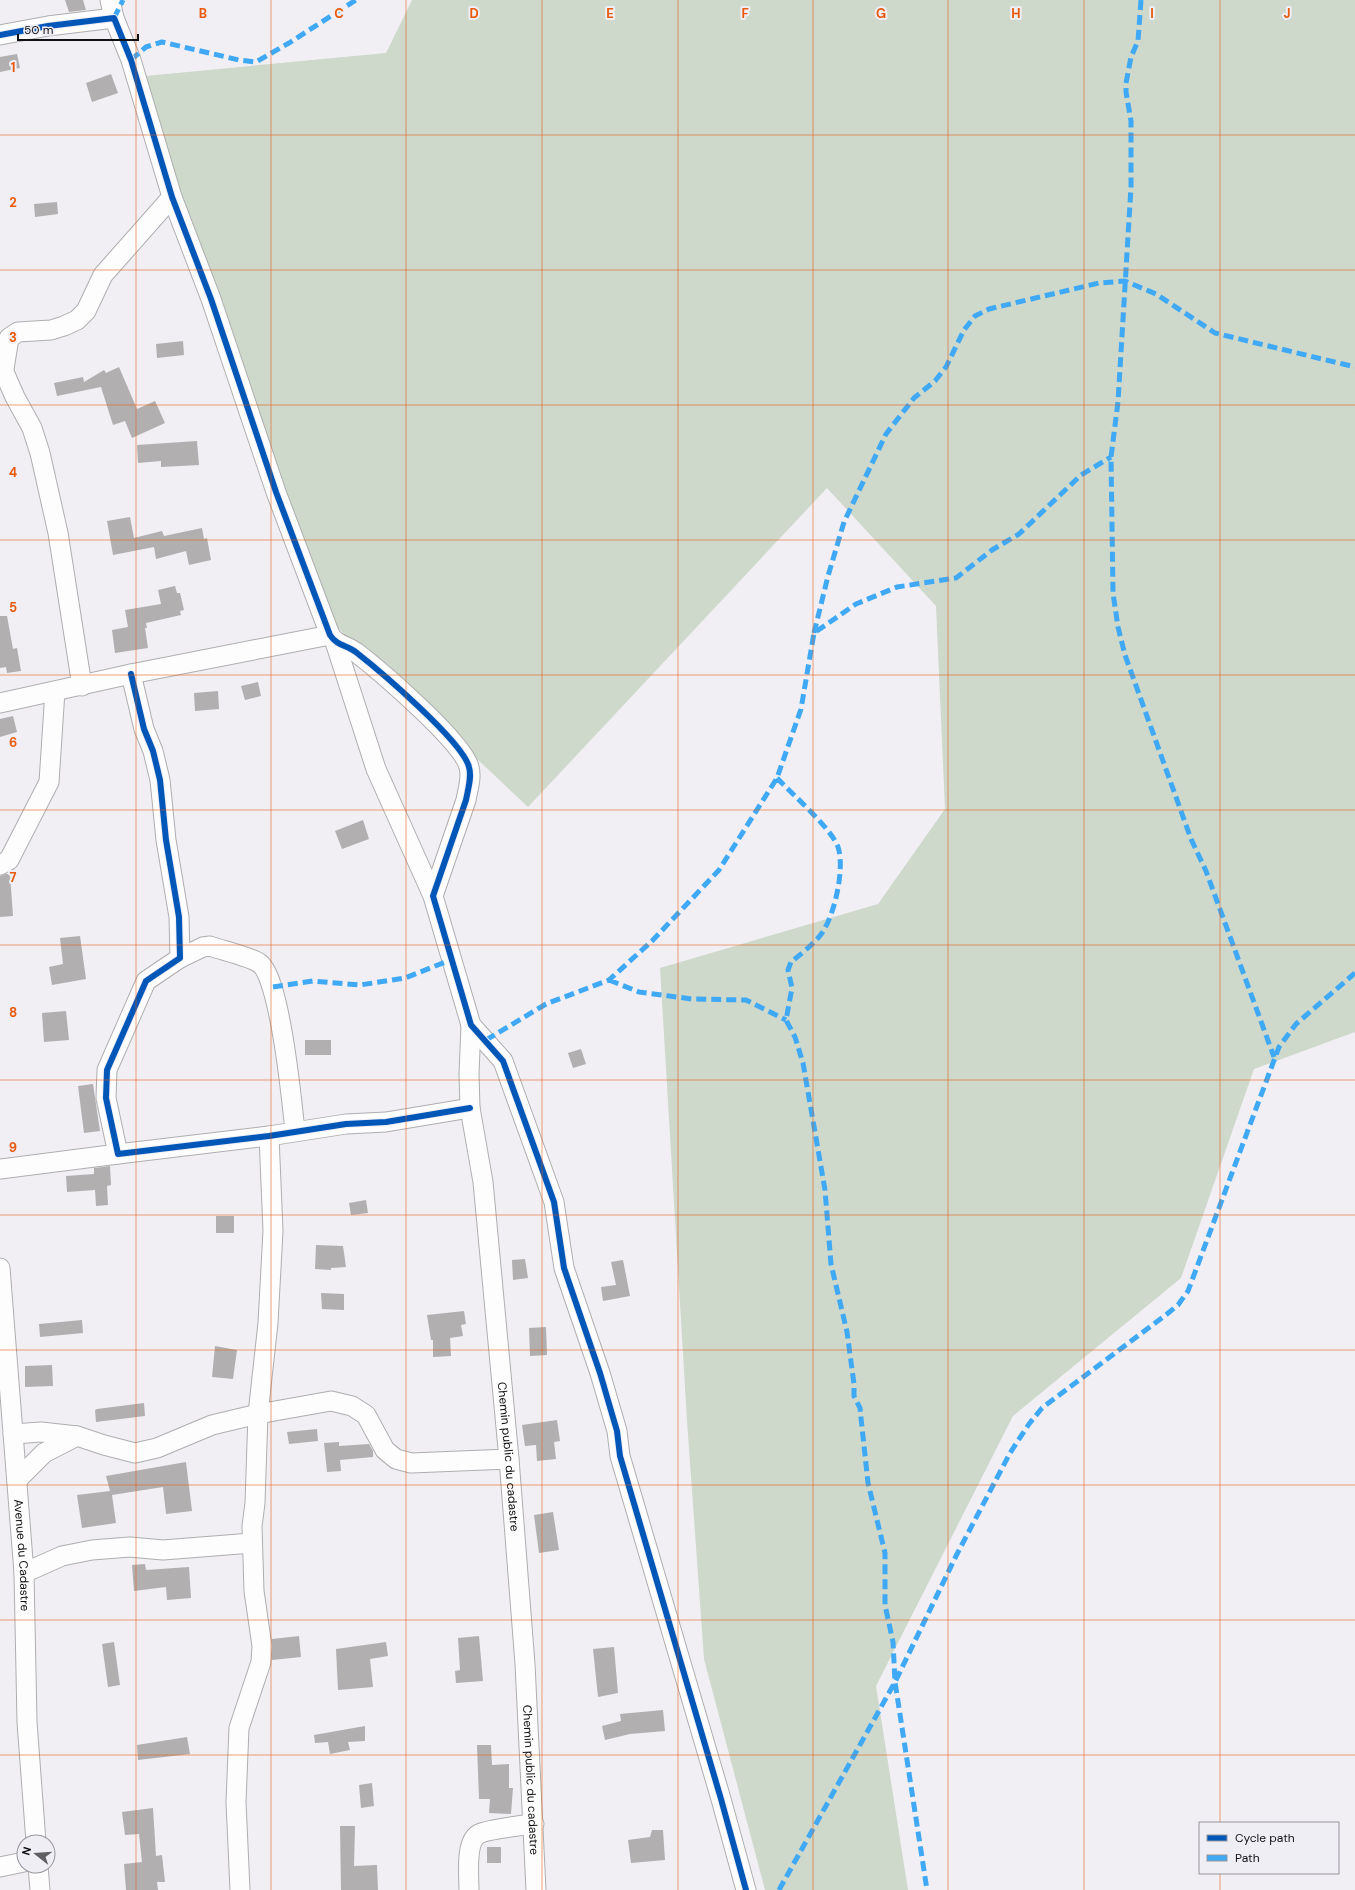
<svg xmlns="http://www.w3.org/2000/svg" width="1355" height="1890" viewBox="0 0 1355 1890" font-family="'DM Sans',sans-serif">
	<rect width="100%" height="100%" fill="#f1eff4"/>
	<path fill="#ced8cb" d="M412 0H1355V1032L1254 1069 1181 1278 1013 1416 876 1686 908 1890H765L704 1659 687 1421 660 968 878 904 945 809 936 606 827 488 528 807 335 625 135 77 386 53Z"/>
	<path fill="#b1afb0" d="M65 0H83L86 10 69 12Z
		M17 54 20 68 0 72V57Z
		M111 74 118 93 92 102 86 83Z
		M57 202 58 214 35 217 34 204Z
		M183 341 184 355 157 358 156 344Z
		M119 367 137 409 155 401 165 423 132 438 125 421 113 425 101 387 57 396 54 383 83 377 84 382 104 370 106 373Z
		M197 441 199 465 161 467V461L138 463 137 445Z
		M130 517 134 538 162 531 164 536 202 528 204 539 207 538 211 560 189 565 186 551 156 559 154 547 113 555 107 521Z
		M175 586 177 593H180L184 610 180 611 181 615 146 623 147 628H145L148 648 115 653 112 630 128 627 125 610 161 604 158 590Z
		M0 616H7L13 649 17 648 21 671 7 673 6 667 0 668Z
		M258 682 261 696 245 700 241 686Z
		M218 691 219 709 195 711 194 693Z
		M13 716 17 732 0 737V719Z
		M363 820 369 839 342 849 335 831Z
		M6 874H10L13 916 0 917V876Z
		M80 936 86 979 52 985 49 967 63 964 60 938Z
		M66 1011 69 1040 44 1042 42 1013Z
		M305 1040H331V1055H305Z
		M581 1049 586 1064 573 1068 568 1053Z
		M93 1084 100 1131 84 1133 78 1086Z
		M110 1166 111 1185 107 1186 108 1205 96 1206 95 1190 67 1192 66 1176 94 1174V1168Z
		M366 1200 368 1213 351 1215 349 1203Z
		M216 1216H234V1233H216Z
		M316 1245 343 1246 346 1267 331 1268V1270L315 1269Z
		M525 1259 528 1278 513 1280 512 1260Z
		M623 1260 630 1296 603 1301 601 1287 616 1285 611 1262Z
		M321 1293 344 1294V1310L322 1309Z
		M464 1311 466 1324 461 1325 463 1336 450 1338 451 1356 433 1357V1340H431L427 1315Z
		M82 1320 83 1333 40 1337 39 1324Z
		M546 1327 547 1355 530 1356 529 1328Z
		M215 1346 237 1350 233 1379 212 1377Z
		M52 1365 53 1386 25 1387V1366Z
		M144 1403 145 1416 96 1422 95 1410 97 1409Z
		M557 1420 560 1441 554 1442 556 1459 537 1461 536 1445 525 1446 522 1425Z
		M317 1429 318 1441 289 1444 287 1432Z
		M339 1442V1446L369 1444 373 1451V1457L340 1460 341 1471 327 1472 324 1443Z
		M186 1462 192 1511 166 1514 163 1487 112 1495 116 1523 82 1528 77 1495 110 1491 106 1476Z
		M553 1512 559 1550 539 1553 534 1515Z
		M145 1564 146 1570 189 1567 191 1598 167 1600 166 1587 134 1591 132 1565Z
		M299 1636 301 1657 272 1660V1639Z
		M479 1636 483 1681 456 1683 455 1671 460 1670 458 1638Z
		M114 1642 120 1685 108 1687 102 1644Z
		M386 1642 388 1656 370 1659 373 1687 338 1690 336 1649Z
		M614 1647 618 1693 598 1697 593 1649Z
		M663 1710 665 1731 630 1734 605 1740 602 1726 621 1721 620 1714Z
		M365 1726V1741L348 1742 350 1750 330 1754 328 1742 315 1743 314 1735Z
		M187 1737 190 1754 138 1760 137 1745Z
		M477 1745H491L492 1765 509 1764V1788H513L511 1814 489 1813 490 1799H479Z
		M372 1783 374 1806 361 1808 359 1785Z
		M153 1808 156 1856 162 1855 165 1882H157L158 1890H126L124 1864 142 1862 139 1834 125 1835 122 1812Z
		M340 1826H355L354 1866 377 1865 378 1890H341Z
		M652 1830H663L665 1860 631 1863 628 1840 650 1837Z
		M487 1847H501V1863H487Z"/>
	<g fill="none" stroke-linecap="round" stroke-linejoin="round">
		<defs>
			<g id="street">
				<path d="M110 0 114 18"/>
				<path d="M0 35 48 26 114 18 131 60 172 197 211 299 276 492 330 635C337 646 347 645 357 653 380 671 463 742 469 767 472 777 468 789 466 800L433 896 471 1025 503 1061 554 1202 564 1268 600 1373 617 1431 620 1456 721 1799 746 1890"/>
				<path d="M0 363 15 397 32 428 40 453 58 533 82 686"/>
				<path d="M3 375 9 338 18 332 51 330 64 326 77 320 86 311 103 275 172 197"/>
				<path d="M335 642 376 769 433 896"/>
				<path d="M131 674 144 729 153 751 160 780 166 840 179 917 180 958 146 981 107 1070 106 1098 118 1154 269 1136 346 1124 386 1122 470 1108"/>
				<path d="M0 703 131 674 330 635"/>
				<path d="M0 865 9 860 49 782 55 691"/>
				<path d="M180 958 203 947 210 946C221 950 251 957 259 963 280 976 292 1103 295 1131"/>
				<path id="s1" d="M471 1025 469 1074 470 1108 483 1182 509 1459 525 1664 536 1890"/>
				<path d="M0 1169 118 1154"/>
				<path id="s2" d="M0 1268 24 1573 27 1722 36 1842"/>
				<path d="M13 1434 41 1432 77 1436 104 1445 135 1453 157 1448 212 1425 258 1414 331 1401 352 1406 366 1415 385 1450 396 1459 411 1463 509 1459"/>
				<path d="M17 1480 44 1453 77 1436"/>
				<path d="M24 1573 62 1556 92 1550 130 1547 163 1550 252 1543"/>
				<path d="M38 1866 40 1890"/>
				<path d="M0 1867 24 1862"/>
				<path d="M240 1890 236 1802 239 1728 261 1662 262 1646 254 1591 252 1526 255 1503 258 1414 268 1323 273 1231 269 1136"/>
				<path d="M469 1890C469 1876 465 1841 479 1834 485 1830 524 1825 534 1824"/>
			</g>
		</defs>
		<use href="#street" stroke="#aeaeb0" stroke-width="21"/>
		<use href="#street" stroke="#fdfdfd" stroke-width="19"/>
		<path stroke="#3fa9f5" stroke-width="5" stroke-dasharray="10 5" stroke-linecap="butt" d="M1141 0 1138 41 1131 57 1126 83V92L1131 121V187L1118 402 1111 457 1113 593 1118 627 1125 655 1191 839 1206 871 1274 1057
			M114 18 123 0
			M131 60 146 47 162 42 239 60 256 62 289 43 356 0
			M814 633 828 576 844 522 886 434 914 398 935 381 946 367 964 330 975 316 989 309 1099 283 1125 281 1156 294 1215 333 1355 367
			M777 778C791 793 832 829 838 847 845 868 835 914 822 933 814 944 801 954 791 962L788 970 792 988 786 1020 795 1037 803 1063 825 1190 831 1264 847 1332 854 1384V1396L860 1408 861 1418 868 1483 885 1553V1605L893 1642 895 1682 927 1890
			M609 980 639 992 692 999 746 1000 786 1020
			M273 987 313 981 360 985 405 978 453 959
			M486 1040 546 1004 609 980 652 941 719 870 777 778 801 709 814 633 856 604 897 587 956 578 992 550 1019 534 1081 475 1111 457
			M779 1890 895 1682 956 1556 1010 1453 1029 1424 1042 1408 1167 1314 1178 1305 1188 1291 1279 1047 1296 1024 1355 973"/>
		<defs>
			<path id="cycleway" d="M0 35 48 26 114 18 131 60 172 197 211 299 276 492 330 635C337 646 347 645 357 653 380 671 463 742 469 767 472 777 468 789 466 800L433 896 471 1025 503 1061 554 1202 564 1268 600 1373 617 1431 620 1456 721 1799 746 1890
				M131 674 144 729 153 751 160 780 166 840 179 917 180 958 146 981 107 1070 106 1098 118 1154 269 1136 346 1124 386 1122 470 1108"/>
		</defs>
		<use href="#cycleway" stroke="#f0eef5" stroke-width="8"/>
		<use href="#cycleway" stroke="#0057b8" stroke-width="6"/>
	</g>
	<path fill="none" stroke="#e8590c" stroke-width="1" stroke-opacity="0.55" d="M136 0V1890M271 0V1890M406 0V1890M542 0V1890M678 0V1890M813 0V1890M948 0V1890M1084 0V1890M1220 0V1823M0 135H1355M0 270H1355M0 405H1355M0 540H1355M0 675H1355M0 810H1355M0 945H1355M0 1080H1355M0 1215H1355M0 1350H1355M0 1485H1355M0 1620H1355M0 1755H1355M1220 1873V1890"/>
	<g text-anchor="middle" stroke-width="4" stroke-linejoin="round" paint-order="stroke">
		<g font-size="12" fill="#111113" stroke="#f0eef5">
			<text dy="4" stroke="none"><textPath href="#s1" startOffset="434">Chemin public du cadastre</textPath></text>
			<text dy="4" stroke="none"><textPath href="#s2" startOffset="288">Avenue du Cadastre</textPath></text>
			<text dy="4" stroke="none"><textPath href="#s1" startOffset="758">Chemin public du cadastre</textPath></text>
		</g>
	</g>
	<g font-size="13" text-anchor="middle" font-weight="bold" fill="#e8590c" stroke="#f0eef5" stroke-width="4" stroke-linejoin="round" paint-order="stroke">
		<text x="203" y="18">B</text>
		<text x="339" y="18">C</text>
		<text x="474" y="18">D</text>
		<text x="610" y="18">E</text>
		<text x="745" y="18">F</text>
		<text x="881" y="18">G</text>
		<text x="1016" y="18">H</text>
		<text x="1152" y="18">I</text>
		<text x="1287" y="18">J</text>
		<text x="13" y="72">1</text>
		<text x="13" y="207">2</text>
		<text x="13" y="342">3</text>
		<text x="13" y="477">4</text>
		<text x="13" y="612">5</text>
		<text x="13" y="747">6</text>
		<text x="13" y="882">7</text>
		<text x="13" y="1017">8</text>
		<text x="13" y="1152">9</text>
	</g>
	<rect x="1199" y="1822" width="140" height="52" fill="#f0eef5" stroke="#97969b"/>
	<rect x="1207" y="1835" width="20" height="6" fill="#0057b8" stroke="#97969b"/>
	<text x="1235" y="1842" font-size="12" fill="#111113">Cycle path</text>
	<rect x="1207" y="1855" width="20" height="6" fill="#3fa9f5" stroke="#97969b"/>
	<text x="1235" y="1862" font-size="12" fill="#111113">Path</text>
	<g transform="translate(36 1854) rotate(287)"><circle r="19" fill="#f0eef5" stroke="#97969b"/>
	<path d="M0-3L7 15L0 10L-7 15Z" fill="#5f5f62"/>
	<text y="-6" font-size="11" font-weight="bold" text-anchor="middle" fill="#111113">N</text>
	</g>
	<path d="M18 34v6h120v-6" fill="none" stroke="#111113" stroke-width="2"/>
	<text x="24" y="34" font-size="12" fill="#111113" stroke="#f0eef5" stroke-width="3" paint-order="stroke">50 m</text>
</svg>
